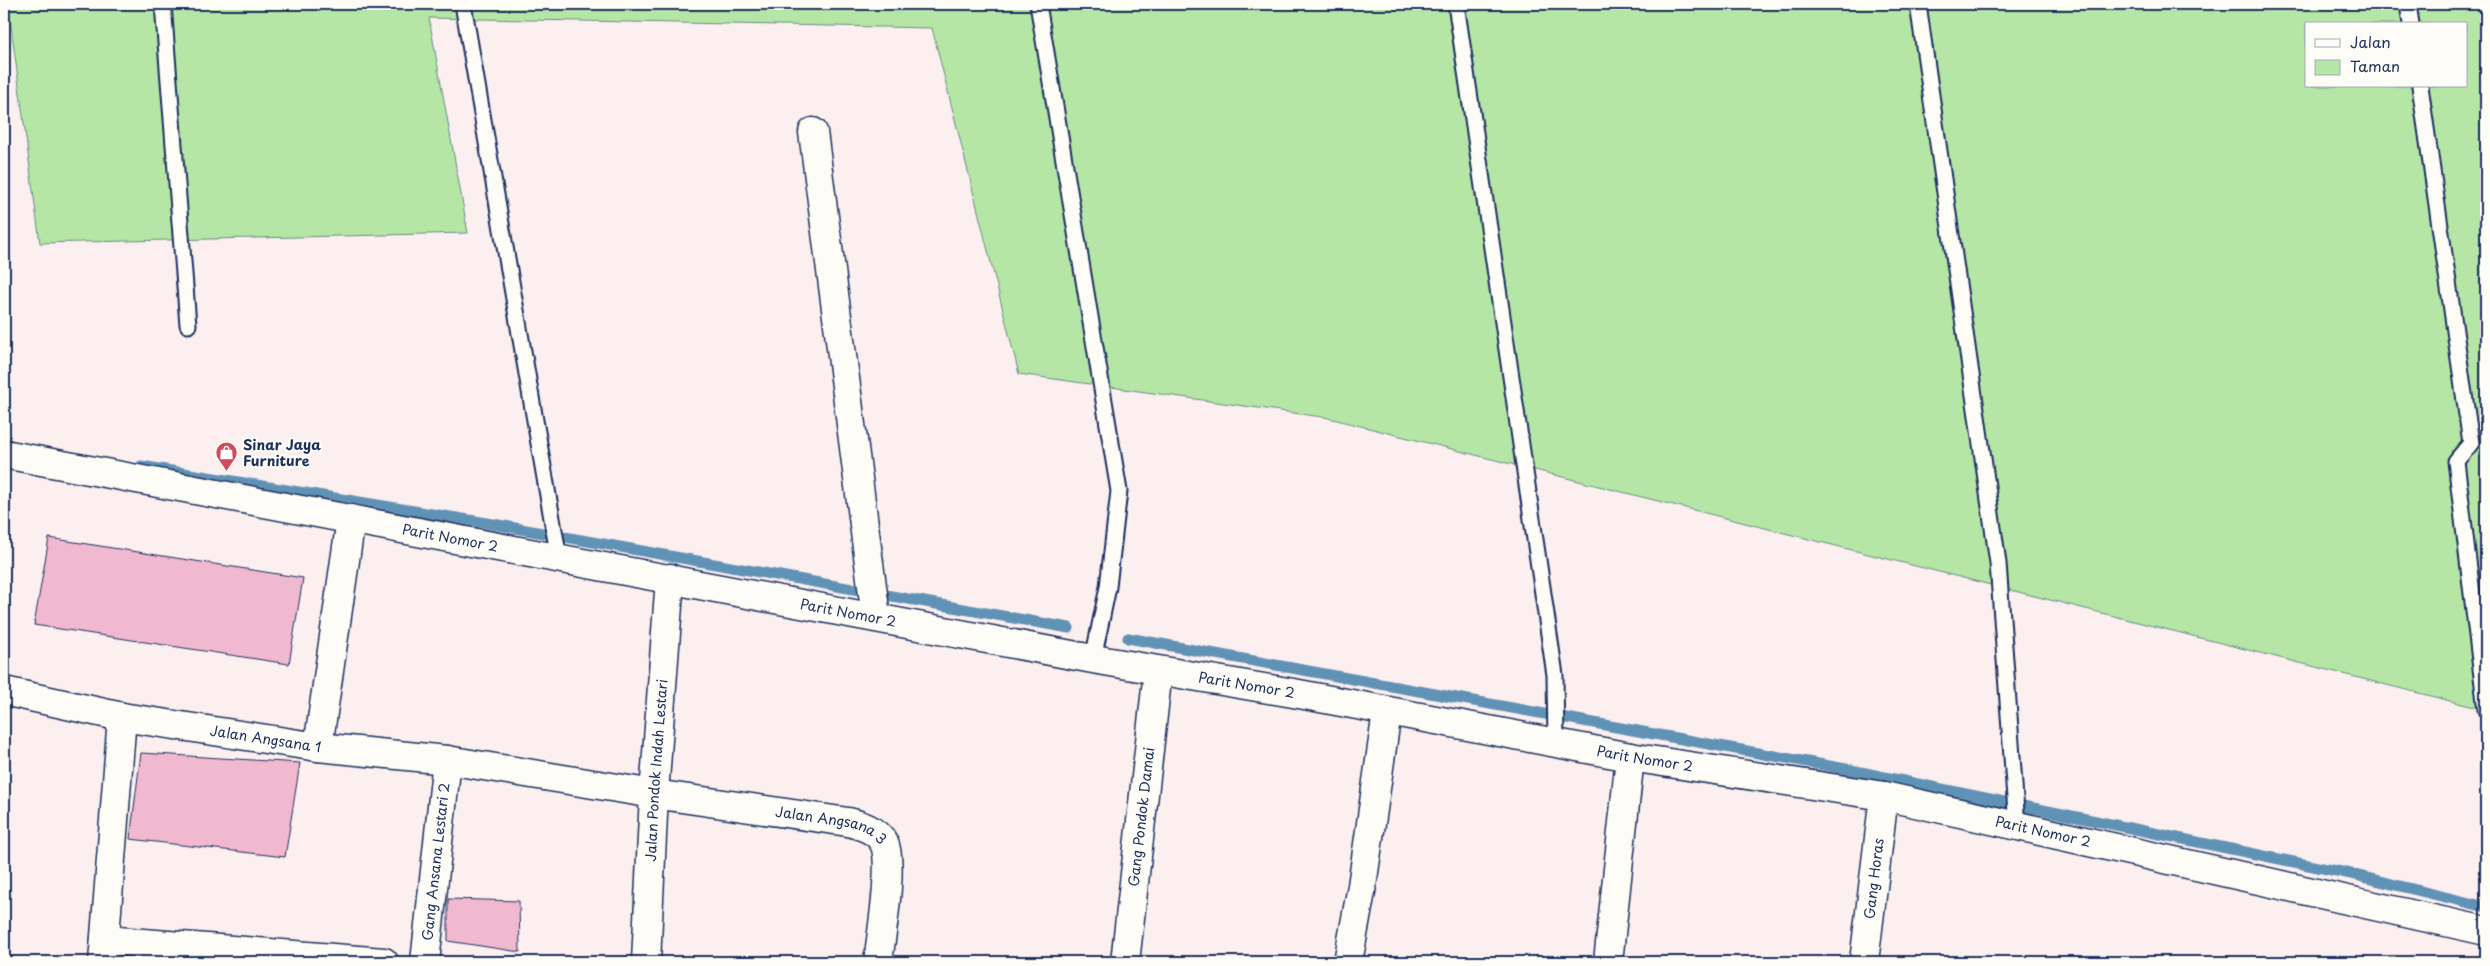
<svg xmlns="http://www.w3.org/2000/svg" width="2490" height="966" viewBox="0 0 2490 966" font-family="'Playpen Sans',sans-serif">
	<rect width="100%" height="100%" fill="#fbefef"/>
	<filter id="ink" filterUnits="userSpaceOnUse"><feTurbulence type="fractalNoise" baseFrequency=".02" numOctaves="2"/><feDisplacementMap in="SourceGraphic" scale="10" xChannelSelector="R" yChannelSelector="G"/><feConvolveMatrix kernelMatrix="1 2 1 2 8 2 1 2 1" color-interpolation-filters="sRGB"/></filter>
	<g filter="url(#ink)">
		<path fill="#b6e6a6" stroke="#688a82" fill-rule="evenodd" d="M8 4H2486V710L1329 418 1019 374 932 28 429 18 468 233 40 243ZM2306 24H2466V86H2306Z"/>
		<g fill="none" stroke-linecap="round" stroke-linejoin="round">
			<path stroke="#6192b6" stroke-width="11" d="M141 466 493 524 1069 628
				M1128 638 1846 769 2351 874 2486 907"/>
		</g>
		<path fill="#f1b9d0" stroke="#1b2f5e" d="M49 538 303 578 289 664 34 625Z
			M141 753 300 763 285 857 130 839Z
			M448 899 519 901 520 952 448 941Z"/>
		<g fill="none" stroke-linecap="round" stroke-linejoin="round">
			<defs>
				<path id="lane" d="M163 4 188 325
					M463 4 559 559
					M1038 4 1119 491 1108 587 1093 659
					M1456 4 1555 675 1556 743
					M1918 4 1998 563 2017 826
					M2408 4 2411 24
					M2420 86 2471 443 2456 461 2486 710"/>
				<g id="street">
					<path d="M813 132 876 617"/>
					<path id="s1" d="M4 454 1093 659 1299 694 1630 757 1884 796 2486 931"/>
					<path d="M4 691 122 717"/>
					<path d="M318 747 351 519"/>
					<path d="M105 940 384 962"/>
					<path id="s2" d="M103 962 122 717 318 747 447 760 654 794 848 822C862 825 877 830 884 843 894 863 881 937 878 962"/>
					<path id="s3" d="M425 962 447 760"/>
					<path id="s4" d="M646 962 654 794 670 578"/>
					<path id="s5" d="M1125 962 1158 671"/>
					<path d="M1348 962 1362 886 1387 712"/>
					<path d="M1608 962 1630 757"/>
					<path id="s6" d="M1864 962 1884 796"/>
				</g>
			</defs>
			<use href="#lane" stroke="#1b2f5e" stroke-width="19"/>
			<use href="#street" stroke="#1b2f5e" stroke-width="31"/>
			<use href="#lane" stroke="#fdfcf7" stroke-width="15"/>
			<use href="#street" stroke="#fdfcf7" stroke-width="28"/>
		</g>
	</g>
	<defs>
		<symbol id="shop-pin" viewBox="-11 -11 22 30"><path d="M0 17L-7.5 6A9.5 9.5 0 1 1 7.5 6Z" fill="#d1495b" stroke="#fdfcf7"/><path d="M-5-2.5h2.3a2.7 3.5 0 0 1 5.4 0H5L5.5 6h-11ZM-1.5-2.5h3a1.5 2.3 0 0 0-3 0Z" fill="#fff"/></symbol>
	</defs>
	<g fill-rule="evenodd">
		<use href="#shop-pin" x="214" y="440" width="25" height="34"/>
	</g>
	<g text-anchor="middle" stroke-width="5" stroke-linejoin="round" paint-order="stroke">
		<g font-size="14" font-weight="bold" fill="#1b2f5e" stroke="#fdfcf7" text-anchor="start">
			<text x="243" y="450">Sinar Jaya<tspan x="243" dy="16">Furniture</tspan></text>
		</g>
		<g font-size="14" fill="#1b2f5e" stroke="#fdfcf7">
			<text dy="5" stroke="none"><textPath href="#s1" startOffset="454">Parit Nomor 2</textPath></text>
			<text dy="5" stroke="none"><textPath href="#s1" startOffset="859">Parit Nomor 2</textPath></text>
			<text dy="5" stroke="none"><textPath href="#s1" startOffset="1264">Parit Nomor 2</textPath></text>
			<text dy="5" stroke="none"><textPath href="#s2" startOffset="391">Jalan Angsana 1</textPath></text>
			<text dy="5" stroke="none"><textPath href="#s1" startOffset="1669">Parit Nomor 2</textPath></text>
			<text dy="5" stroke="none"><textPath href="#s4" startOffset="192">Jalan Pondok Indah Lestari</textPath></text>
			<text dy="5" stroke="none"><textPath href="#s5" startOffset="146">Gang Pondok Damai</textPath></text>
			<text dy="5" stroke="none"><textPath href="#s2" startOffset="964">Jalan Angsana 3</textPath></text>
			<text dy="5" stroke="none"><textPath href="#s1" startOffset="2074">Parit Nomor 2</textPath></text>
			<text dy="5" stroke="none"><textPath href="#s3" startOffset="101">Gang Ansana Lestari 2</textPath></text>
			<text dy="5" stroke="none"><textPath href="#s6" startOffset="84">Gang Horas</textPath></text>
		</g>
	</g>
	<rect width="2490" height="966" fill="none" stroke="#fdfcf7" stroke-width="20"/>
	<rect x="10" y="10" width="2470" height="946" fill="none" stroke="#1b2f5e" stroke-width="2" filter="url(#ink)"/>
	<rect x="2305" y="22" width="162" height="65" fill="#fdfcf7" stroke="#a3aaba"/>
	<rect x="2315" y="39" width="25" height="8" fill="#fdfcf7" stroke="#a3aaba"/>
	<text x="2350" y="48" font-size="15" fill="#1b2f5e">Jalan</text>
	<rect x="2315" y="60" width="25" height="15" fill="#b6e6a6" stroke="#a3aaba"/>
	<text x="2350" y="72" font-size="15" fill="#1b2f5e">Taman</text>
</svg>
